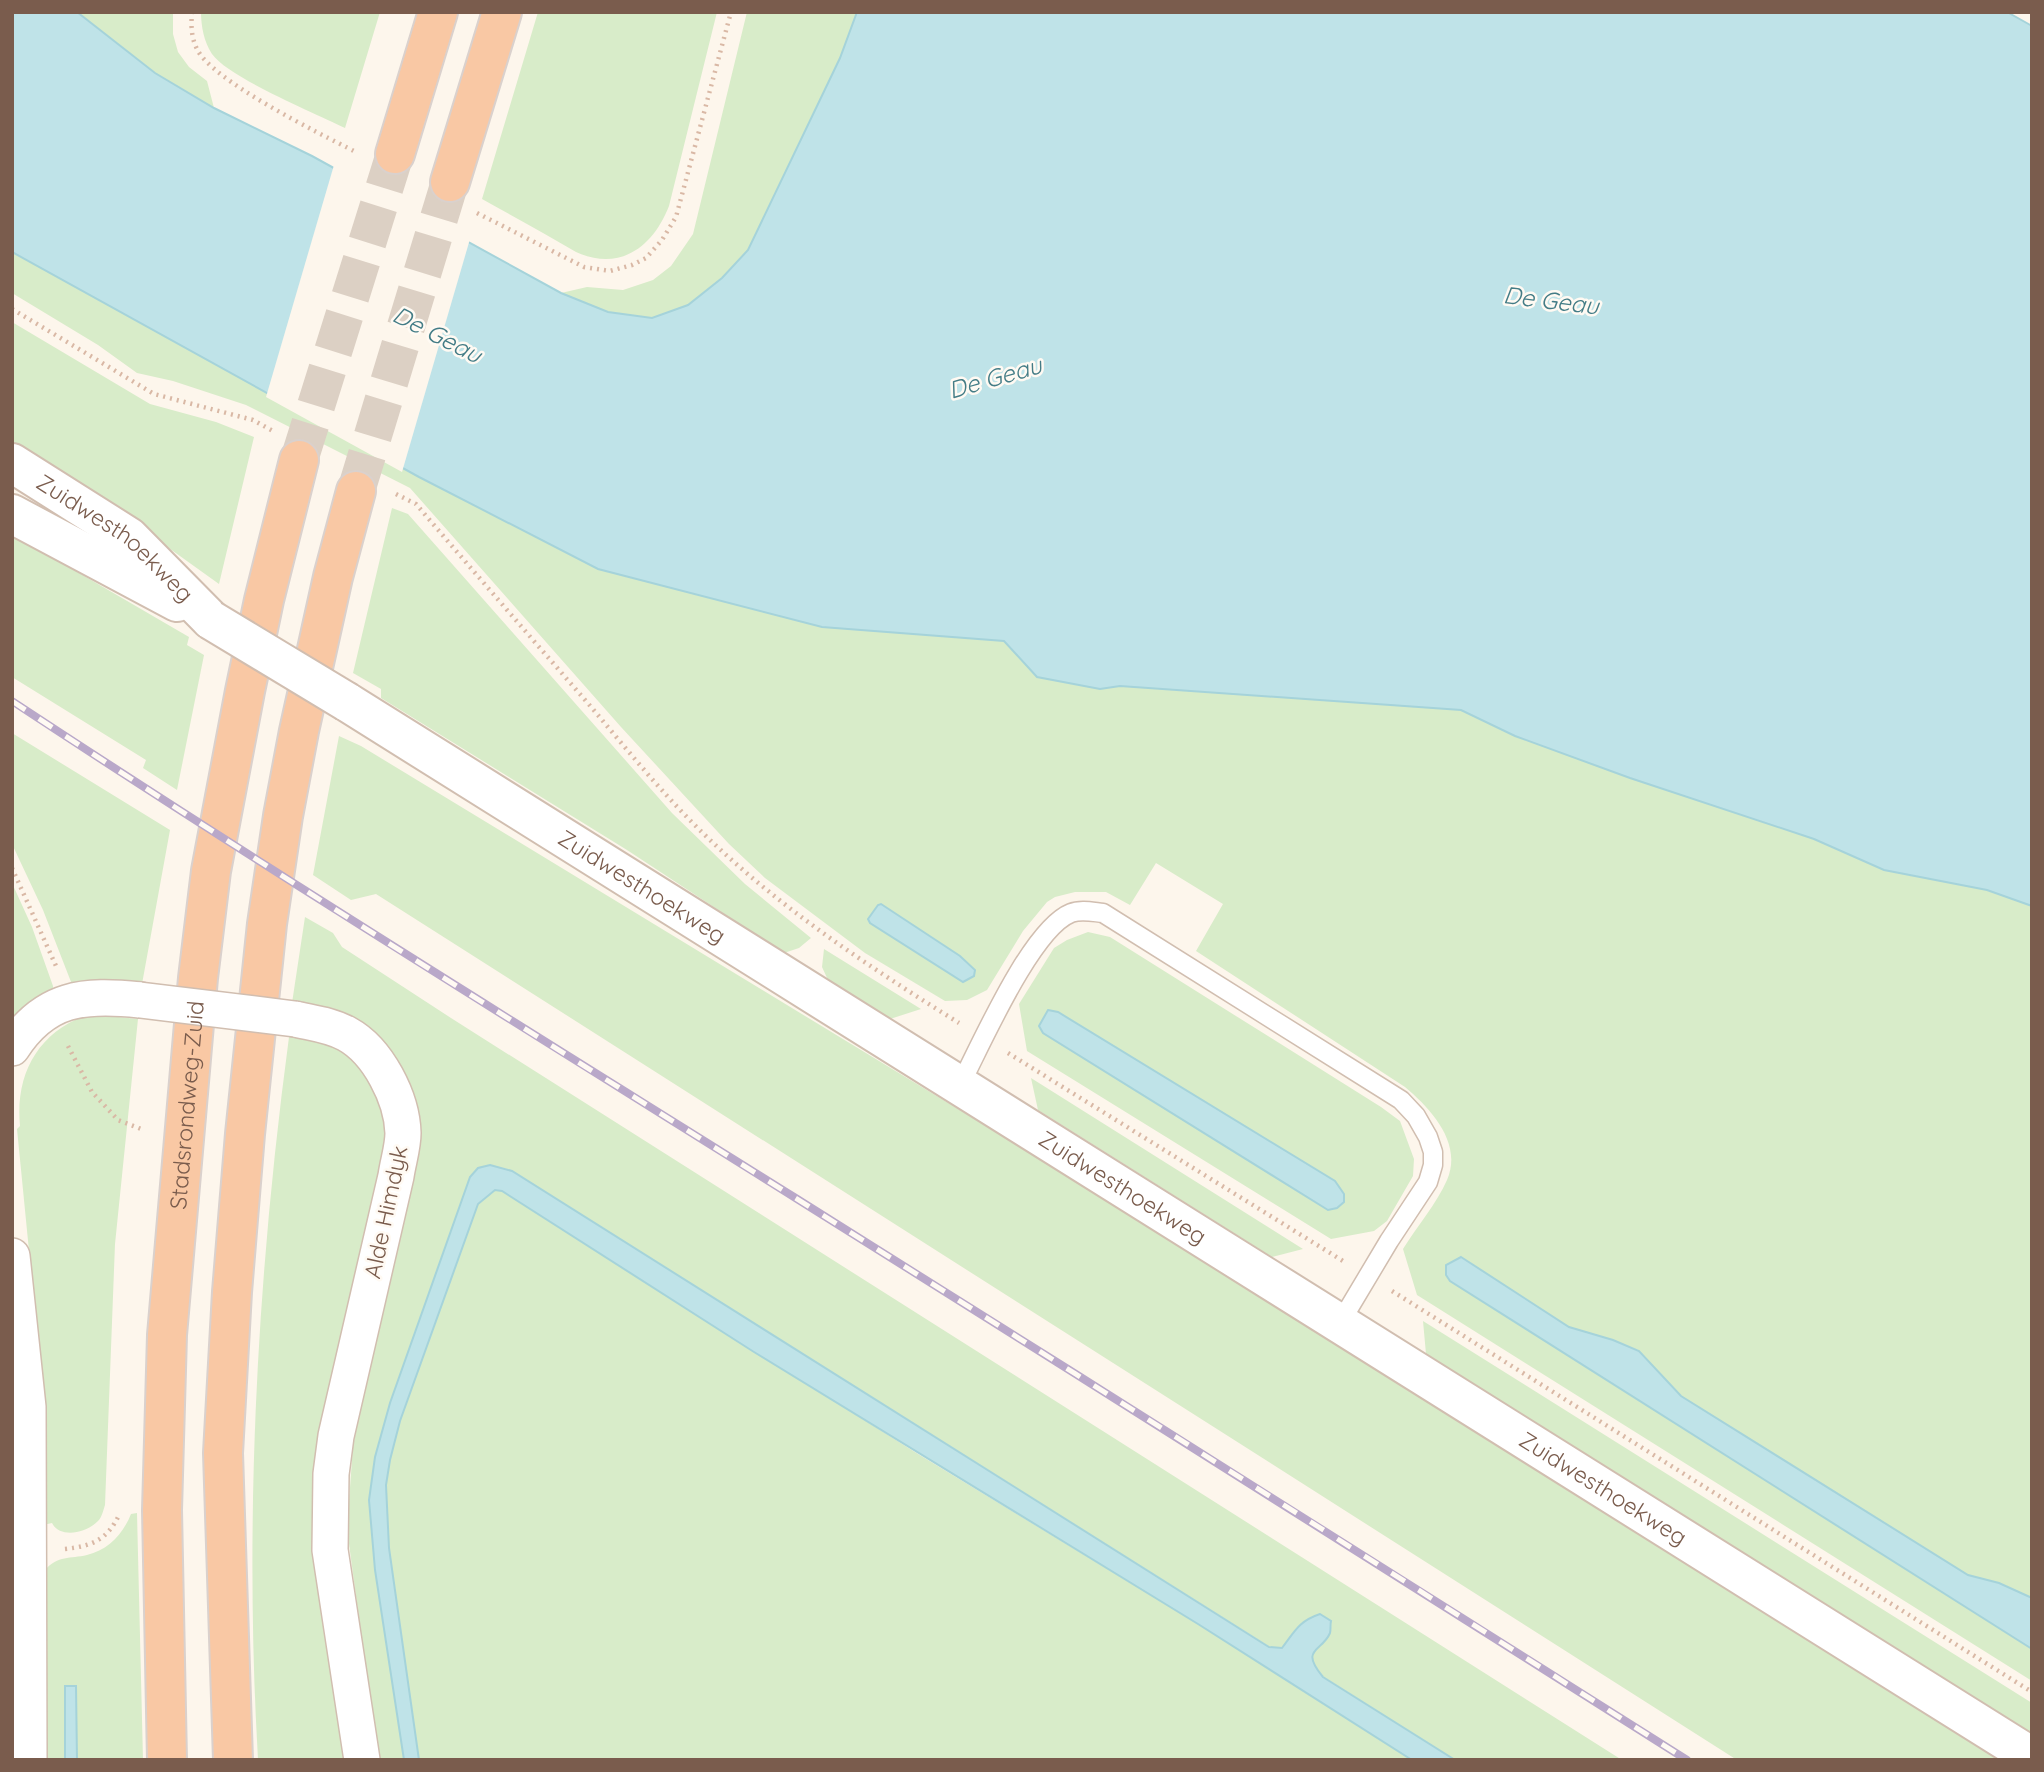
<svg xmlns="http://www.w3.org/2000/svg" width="2044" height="1772" viewBox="0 0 2044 1772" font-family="Quicksand,sans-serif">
	<rect width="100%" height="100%" fill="#fdf6ec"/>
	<path fill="#d8ecc9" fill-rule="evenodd" d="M77 12H173V34L178 52 189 67 207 81 214 108 155 73Z
		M201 12H380L345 128C315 113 229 78 212 54 204 42 201 26 201 12Z
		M538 12H717L669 206C653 247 620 272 576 252 565 246 554 239 543 233 523 222 502 210 482 199Z
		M747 12H857L840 58 748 250 722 278 688 305 652 318 608 312 561 293 587 287 623 290 653 280 671 266 693 234Z
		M12 252 419 477 598 569 822 627 1004 641 1100 689 1120 686 1461 710 1515 736 1630 778 1814 839 1884 870 1987 890 2032 906V1598L1999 1583 1968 1575 1681 1396 1638 1350 1613 1340 1569 1327 1461 1257 1446 1275 1450 1281 2032 1649V1681L1417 1295 1403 1249C1416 1228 1437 1203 1447 1180 1463 1143 1431 1109 1405 1087L1196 951 1223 904 1156 863 1130 905 1106 892H1075L1055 897 1047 902 1023 931 987 990 967 1000 945 1001 865 953 765 878 729 844 621 727 410 488 246 405 173 381 137 373 98 345 12 293Z
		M12 322 150 404 216 422 254 437 219 584 106 503 12 445Z
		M392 508 408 514 672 813 745 884 811 938 799 948 784 953 627 850 381 698V689L353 673Z
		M12 534 189 637 187 645 204 655 177 790 143 768 146 760 12 677Z
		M12 733 170 830 142 984 108 979 73 987 43 910 12 844Z
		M339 736 361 746 963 1112 1527 1461 2000 1760H1737L376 894 351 900 313 875Z
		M12 883 32 927 53 986V990L12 1026Z
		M305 917 333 933 342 947 451 1018 1622 1760H1455L1324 1677C1299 1648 1322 1652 1330 1633 1331 1629 1330 1625 1331 1621L1321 1614C1298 1621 1295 1631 1282 1648L1270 1647 512 1171 490 1165 405 1362 390 1403 375 1457 369 1500 375 1570 404 1760H378L347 1529 353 1446 390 1264 408 1084 399 1064 372 1037 335 1009 292 1003Z
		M1088 932 1110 937 1381 1107 1400 1121 1414 1159 1413 1176 1387 1221 1374 1231 1331 1239 1027 1051 1019 1004 1054 948 1067 940ZM1043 1033 1337 1208 1328 1210Z
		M824 949 921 1009 890 1019 828 980 822 967Z
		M90 1014 138 1019 115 1244 105 1505C103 1511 102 1517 98 1521 87 1533 60 1539 52 1523L43 1525 38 1342 17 1129 20 1126C15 1074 38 1031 90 1014Z
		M289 1037 326 1042 340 1048 364 1068 381 1106 387 1133 380 1173 320 1433 346 1760H258C244 1519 257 1276 289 1037Z
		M1031 1078 1303 1249 1272 1257 1038 1110Z
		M495 1190 502 1191 918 1454 1198 1624 1412 1760H419L389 1548 386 1485 390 1460 400 1421 478 1204Z
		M1423 1321 2032 1703V1734L1426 1354Z
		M137 1513 143 1760H77L76 1686 65 1687V1760H44L45 1570C58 1555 70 1559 87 1555 108 1550 123 1534 131 1514Z"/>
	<path fill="#bfe3e8" stroke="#a5d3da" stroke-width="2" d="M12 12H77L155 73 214 108 312 156 561 293 608 312 652 318 688 305 722 278 748 250 840 58 857 12H2007L2032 26V906L1987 890 1884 870 1814 839 1630 778 1515 736 1461 710 1120 686 1100 689 1037 677 1004 641 822 627 598 569 419 477 12 252Z
		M881 904 960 956 975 970 974 976 963 982 870 923 868 919 878 905Z
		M1048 1010 1058 1012 1335 1181 1344 1194V1202L1337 1208 1328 1210 1043 1033 1039 1026Z
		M490 1165 512 1171 1269 1647 1282 1648C1295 1631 1299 1621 1320 1614L1331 1621C1330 1625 1331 1629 1330 1633 1322 1652 1299 1648 1323 1677L1455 1760H1412L1198 1624 754 1352 502 1191 495 1190 478 1204 400 1421 390 1460 386 1485 389 1548 419 1760H404L375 1570 369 1500 375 1457 390 1403 470 1177 478 1168Z
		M1461 1257 1569 1327 1613 1340 1639 1351 1681 1396 1968 1575 1999 1583 2032 1598V1649L1450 1281 1446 1275V1265Z
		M65 1686H76L77 1760H65Z"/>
	<path fill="#fdf6ec" d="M334 165 470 239 402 472 266 397Z"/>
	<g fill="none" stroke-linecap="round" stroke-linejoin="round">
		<path stroke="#dcd0c4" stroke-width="38" stroke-dasharray="38 19" stroke-linecap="butt" d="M299 460 395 154
			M356 491 450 182"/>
		<defs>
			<path id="service" d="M960 1085C981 1045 1031 929 1071 913 1081 909 1093 912 1103 913L1401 1100 1416 1116 1428 1137 1433 1152V1165L1428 1182 1389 1241 1340 1323"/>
			<path id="minor" d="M295 1019C312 1023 331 1025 347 1034 378 1051 402 1098 403 1133 403 1147 398 1162 396 1176L336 1436 331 1474 330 1550 362 1760
				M12 1048C45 997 84 994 140 1000
				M12 1256 28 1407 29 1760"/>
			<g id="tertiary">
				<path id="s1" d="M12 463 129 537 211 620"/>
				<path d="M12 514 177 602"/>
				<path id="s2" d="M347 702 2032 1757"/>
			</g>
			<g id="trunk">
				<path d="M395 154 438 12"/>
				<path d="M450 182 502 12"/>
				<path id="s3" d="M167 1760 162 1510 167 1335 198 978 211 871 245 691 264 600 299 460"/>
				<path d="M233 1760 223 1453 232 1292 245 1134 267 924 283 816 299 731 333 577 356 491"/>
			</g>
		</defs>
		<use href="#service" stroke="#d1beb0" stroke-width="21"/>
		<use href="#minor" stroke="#d1beb0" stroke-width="38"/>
		<use href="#tertiary" stroke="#d1beb0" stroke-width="42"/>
		<use href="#trunk" stroke="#dad1cd" stroke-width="42"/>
		<path stroke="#d9b8a5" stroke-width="4.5" stroke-dasharray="2 5" stroke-linecap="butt" d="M192 12C191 25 191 37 197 49 211 80 320 134 354 151
			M477 213 584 267 610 271 632 265 646 258 662 240 676 217 731 12
			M12 309 154 394 253 420 273 431
			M396 494 416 504C474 572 533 640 592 708 629 752 666 798 708 838 784 911 871 968 959 1023
			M12 868 56 966
			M68 1046 92 1092 118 1120 141 1129
			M1008 1053 1343 1261
			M1392 1291 2032 1692
			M65 1549C92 1546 107 1540 119 1515"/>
		<use href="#service" stroke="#fff" stroke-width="18"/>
		<use href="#minor" stroke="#fff" stroke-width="35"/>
		<use href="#tertiary" stroke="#fff" stroke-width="38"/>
		<use href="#trunk" stroke="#f9c8a4" stroke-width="38"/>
		<defs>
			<path id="rail" d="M12 701C270 871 532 1033 794 1197 1092 1384 1389 1571 1687 1760"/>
		</defs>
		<use href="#rail" stroke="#b9a8c9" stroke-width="8"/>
		<use href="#rail" stroke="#fffaf3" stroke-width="5" stroke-dasharray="16" stroke-linecap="butt"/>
		<defs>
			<path id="minor-bridge" d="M140 1000 295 1019"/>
			<path id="tertiary-bridge" d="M211 620 347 702"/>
		</defs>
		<use href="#minor-bridge" stroke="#d1beb0" stroke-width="38" stroke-linecap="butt"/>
		<use href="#tertiary-bridge" stroke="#d1beb0" stroke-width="42" stroke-linecap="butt"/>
		<use href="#minor-bridge" stroke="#fff" stroke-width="35"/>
		<use href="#tertiary-bridge" stroke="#fff" stroke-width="38"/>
	</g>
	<g text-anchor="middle" stroke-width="5" stroke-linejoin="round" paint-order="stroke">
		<g font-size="23" fill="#7a5c4d" stroke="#fffaf3">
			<text dy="8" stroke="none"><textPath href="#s1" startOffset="128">Zuidwesthoekweg</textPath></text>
			<text dy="8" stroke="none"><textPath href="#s2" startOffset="348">Zuidwesthoekweg</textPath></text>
			<text dy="8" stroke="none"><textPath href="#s3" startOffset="656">Stadsrondweg-Zuid</textPath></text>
			<text dy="8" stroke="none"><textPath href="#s2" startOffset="915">Zuidwesthoekweg</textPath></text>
			<text transform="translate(386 1212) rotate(-78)" y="8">Alde Himdyk</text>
			<text dy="8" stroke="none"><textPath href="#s2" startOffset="1482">Zuidwesthoekweg</textPath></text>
		</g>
		<g font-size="24" font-style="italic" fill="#437c86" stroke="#fffaf3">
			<text transform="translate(1551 301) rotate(7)" y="8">De Geau</text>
			<text transform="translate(437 335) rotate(27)" y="8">De Geau</text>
			<text transform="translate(995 378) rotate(-16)" y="8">De Geau</text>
		</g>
	</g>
	<rect width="2044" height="1772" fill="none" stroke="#7a5c4d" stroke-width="28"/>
</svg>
